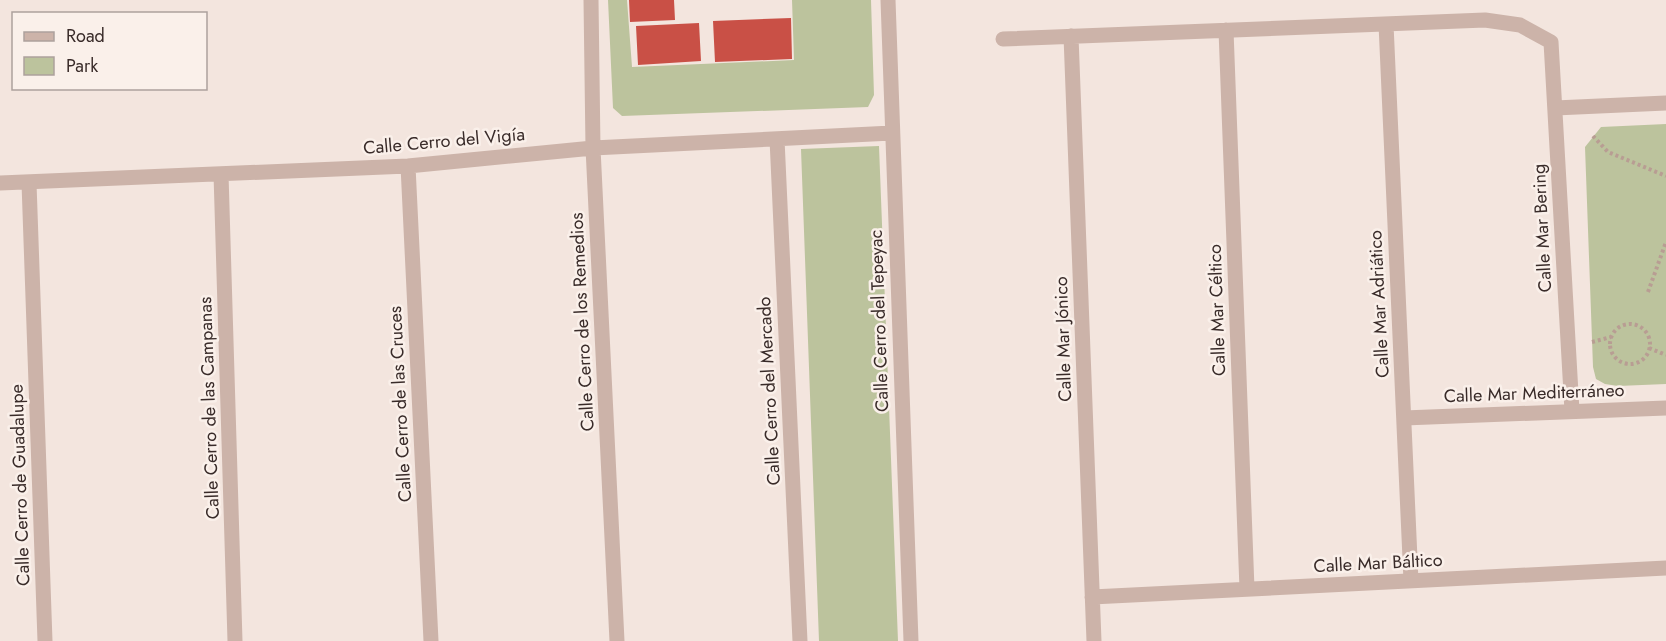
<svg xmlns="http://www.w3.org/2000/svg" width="1666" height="641" viewBox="0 0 1666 641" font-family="Jost,sans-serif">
	<rect width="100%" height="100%" fill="#f3e5de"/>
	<path fill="#bcc39d" d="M608 0H627L632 67 794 60 792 0H871L874 95 868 107 622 116 613 108Z
		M1666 124V384L1618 386 1605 384 1596 379 1593 367 1585 147 1601 127Z
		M879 146 898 641H819L801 149Z"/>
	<path fill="#c95046" d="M629 0H674L675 20 630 22Z
		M791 18 792 59 715 62 713 21Z
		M699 23 701 61 638 65 636 26Z"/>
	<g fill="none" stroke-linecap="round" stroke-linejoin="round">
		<path stroke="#b89d93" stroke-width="4" stroke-dasharray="3 3" stroke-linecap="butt" d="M1593 136 1608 152 1666 176
			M1648 292 1666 242
			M1610 344a20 20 0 1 1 40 0a20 20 0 1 1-40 0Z
			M1592 342 1611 337
			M1649 348 1666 355"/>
		<path stroke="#ccb3a9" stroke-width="15" d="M591 0 593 148 617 641
			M888 0 911 641
			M1386 24 1411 581
			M1226 30 1247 589
			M1071 36 1094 641
			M1003 39 1485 20 1520 25 1551 42 1572 411
			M1555 108 1666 103
			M777 139 800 641
			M408 166 431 641
			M221 174 235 641
			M0 183 408 166 593 148 892 133
			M29 183 45 641
			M1404 418 1666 408
			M1092 597 1666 568"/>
	</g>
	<g text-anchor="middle" stroke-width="5" stroke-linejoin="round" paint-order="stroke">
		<g font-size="18" fill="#392b29" stroke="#faf0ea">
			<text transform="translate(444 141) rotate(-5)" y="6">Calle Cerro del Vigía</text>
			<text transform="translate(1542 228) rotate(-93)" y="6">Calle Mar Bering</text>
			<text transform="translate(1379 304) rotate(-93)" y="6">Calle Mar Adriático</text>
			<text transform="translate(1217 310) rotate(-92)" y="6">Calle Mar Céltico</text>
			<text transform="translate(879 321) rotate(-92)" y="6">Calle Cerro del Tepeyac</text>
			<text transform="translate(582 322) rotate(-93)" y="6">Calle Cerro de los Remedios</text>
			<text transform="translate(1063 339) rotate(-92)" y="6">Calle Mar Jónico</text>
			<text transform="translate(769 391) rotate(-93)" y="6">Calle Cerro del Mercado</text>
			<text transform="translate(1534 393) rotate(-2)" y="6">Calle Mar Mediterráneo</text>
			<text transform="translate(400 404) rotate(-93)" y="6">Calle Cerro de las Cruces</text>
			<text transform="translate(209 408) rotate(-92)" y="6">Calle Cerro de las Campanas</text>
			<text transform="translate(20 485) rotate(-92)" y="6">Calle Cerro de Guadalupe</text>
			<text transform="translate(1378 563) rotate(-3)" y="6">Calle Mar Báltico</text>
		</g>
	</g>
	<rect x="12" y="12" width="195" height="78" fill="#faf0ea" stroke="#ada19d" stroke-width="1.5"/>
	<rect x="24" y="32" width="30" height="9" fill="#ccb3a9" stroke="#ada19d" stroke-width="1.5"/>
	<text x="66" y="42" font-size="18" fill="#392b29">Road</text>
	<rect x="24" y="57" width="30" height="18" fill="#bcc39d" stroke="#ada19d" stroke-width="1.5"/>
	<text x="66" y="72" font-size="18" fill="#392b29">Park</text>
</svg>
